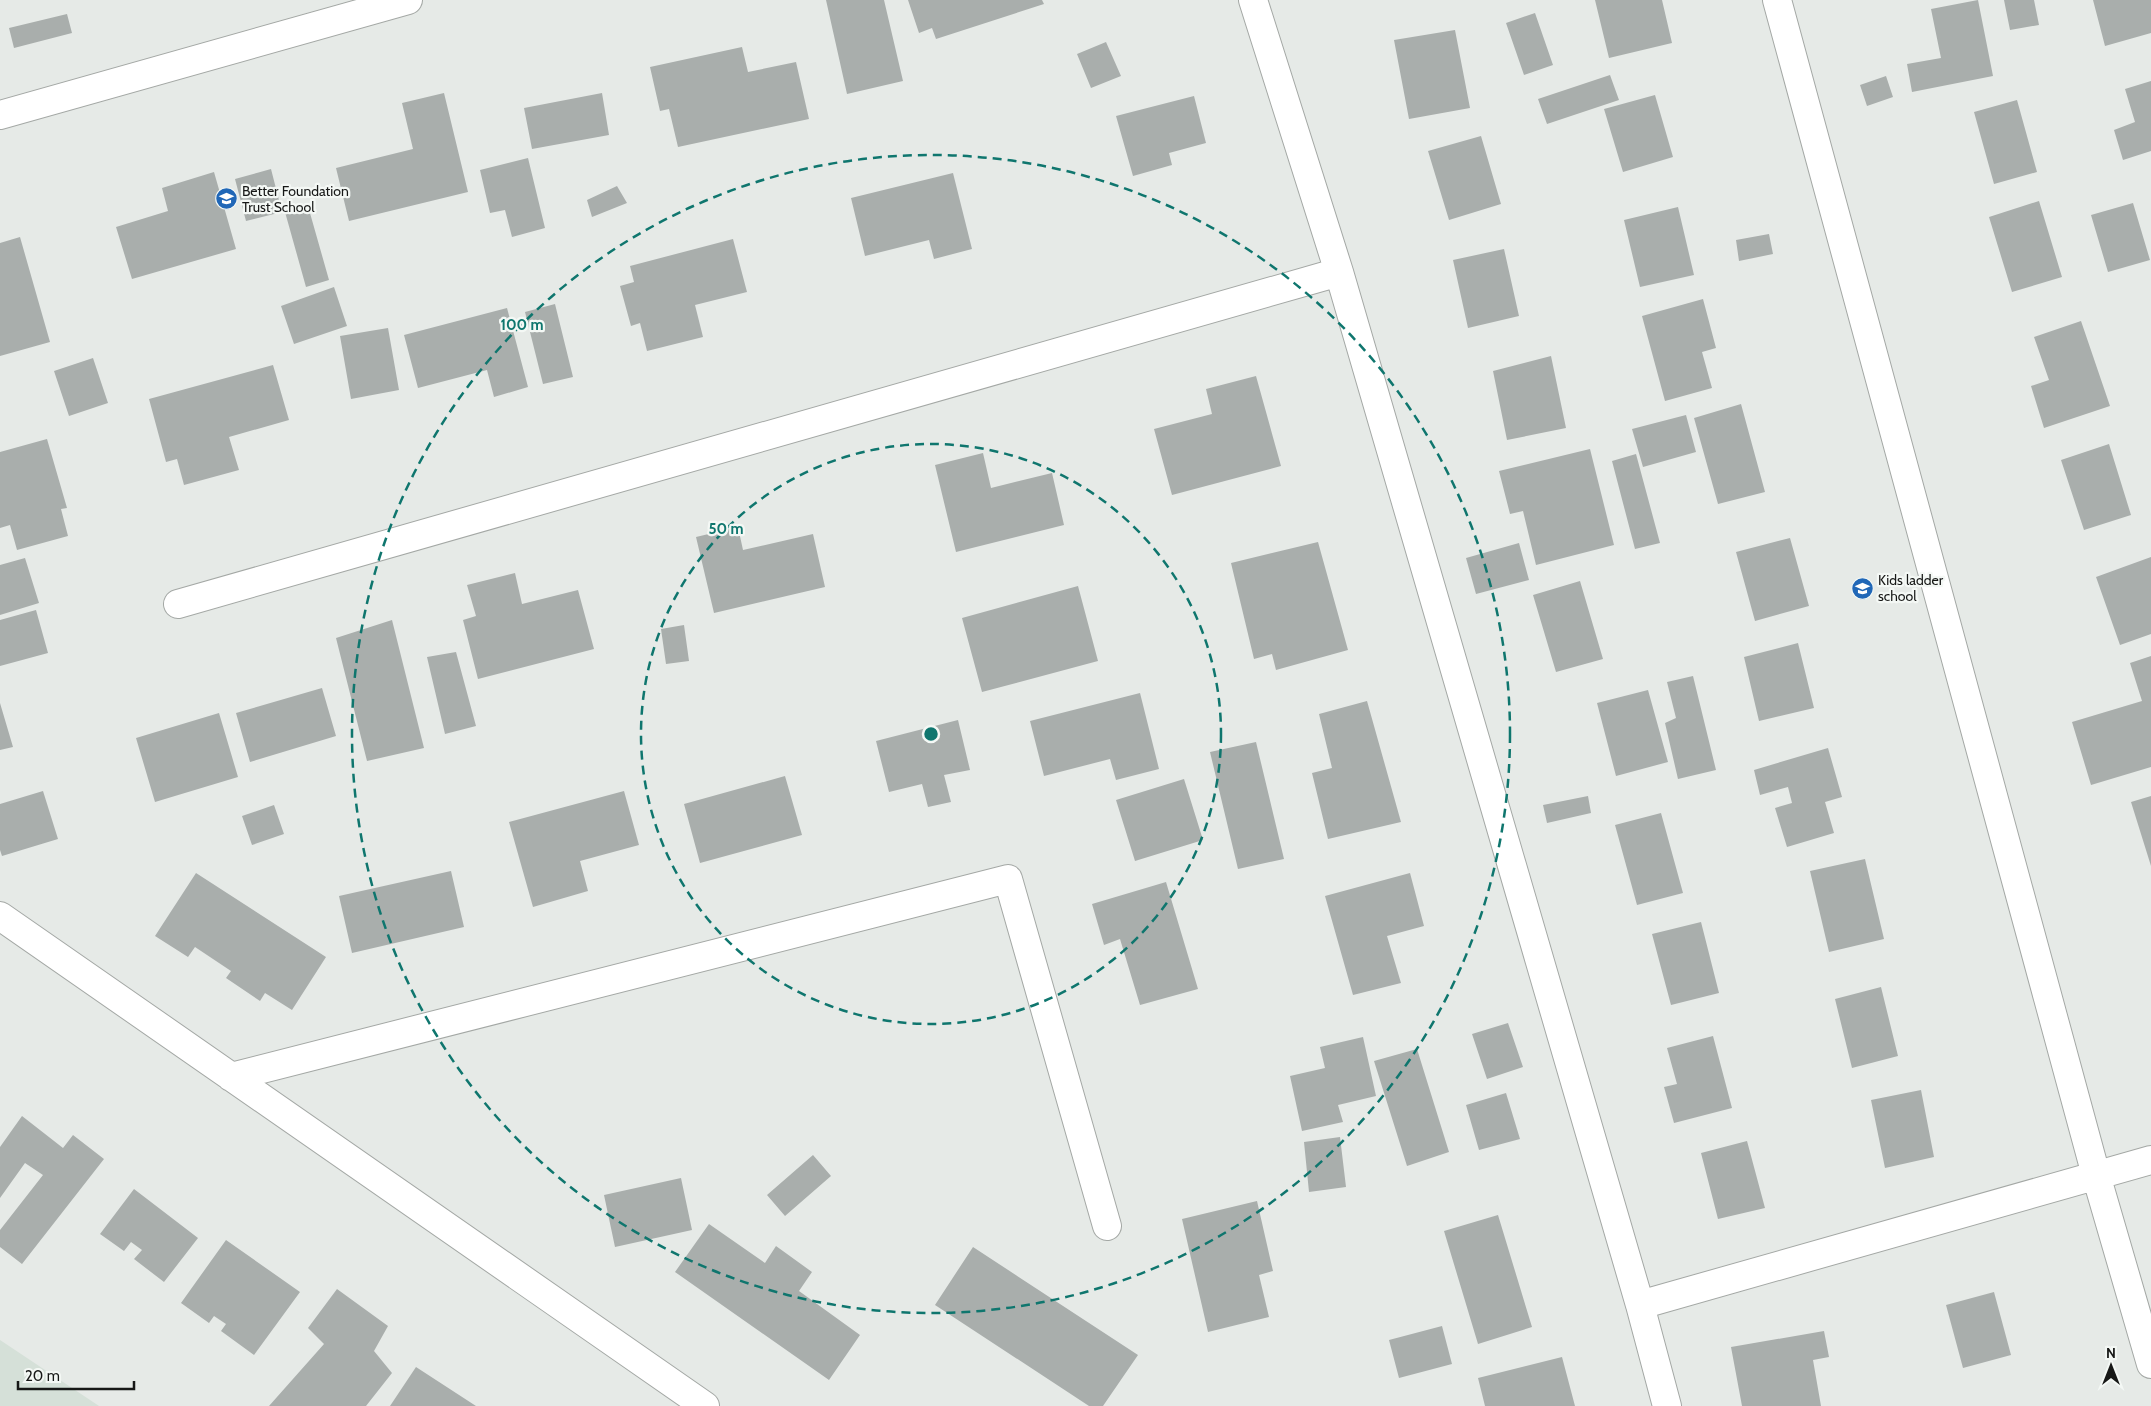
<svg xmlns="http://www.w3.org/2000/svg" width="2151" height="1406" viewBox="0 0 2151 1406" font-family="Cabin,sans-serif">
	<rect width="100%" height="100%" fill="#e6eae7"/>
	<path fill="#d5e0d8" d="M0 1340 99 1406H0Z"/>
	<path fill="#a9aeac" d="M826 0H884L903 81 847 94Z
		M908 0H1042L1044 4 936 39 932 28 919 33Z
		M1595 0H1662L1672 43 1609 58Z
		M1978 0 1993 76 1912 92 1907 64 1941 58 1931 9Z
		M2004 0H2034L2039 25 2010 30Z
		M2093 0H2151V33L2105 46Z
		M1535 13 1553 65 1524 75 1506 23Z
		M67 14 72 33 14 48 9 28Z
		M1455 30 1470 108 1409 119 1394 40Z
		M1106 42 1121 76 1091 88 1077 54Z
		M742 47 748 72 796 62 809 119 678 147 669 109 660 111 650 67Z
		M1610 75 1619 100 1547 124 1538 99Z
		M1886 76 1893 97 1867 106 1860 85Z
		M2151 81V151L2123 160 2114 130 2135 122 2125 89Z
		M444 93 468 192 349 221 336 168 413 149 402 103Z
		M602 93 609 135 532 149 524 108Z
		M1655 95 1673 157 1623 172 1604 109Z
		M1194 96 1206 143 1169 153 1172 165 1133 176 1116 116Z
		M2017 100 2037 172 1994 184 1974 112Z
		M1481 136 1501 204 1449 220 1428 151Z
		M528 158 545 228 512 237 505 210 490 213 480 170Z
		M271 169 282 212 246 221 235 179Z
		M214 172 236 249 132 279 116 227 168 211 162 188Z
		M953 173 972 249 934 259 929 240 865 256 851 198Z
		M617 186 627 203 592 217 587 200Z
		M2039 201 2062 277 2012 292 1989 217Z
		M2133 203 2150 260 2108 272 2091 215Z
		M308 206 329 280 306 287 285 212Z
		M1678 207 1694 275 1640 287 1624 220Z
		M1769 234 1773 254 1739 261 1736 240Z
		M20 237 50 342 0 356V243Z
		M733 239 747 292 695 305 703 337 647 351 640 323 631 326 620 286 634 282 630 266Z
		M1504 249 1519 316 1468 328 1453 260Z
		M334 287 347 326 294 344 281 306Z
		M1703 299 1716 348 1702 352 1712 388 1665 401 1642 316Z
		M555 304 573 377 543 384 525 312Z
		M507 308 528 387 494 397 487 370 418 388 404 335Z
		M2081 321 2110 406 2044 428 2031 386 2049 380 2034 337Z
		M388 328 399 390 351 399 340 336Z
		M1551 356 1566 428 1507 440 1493 371Z
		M93 358 108 403 69 416 54 371Z
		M273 365 289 420 229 437 239 470 184 485 177 459 166 462 149 399Z
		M1256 376 1281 466 1172 495 1154 429 1212 414 1206 389Z
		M1741 404 1765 492 1718 504 1694 418Z
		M1686 415 1696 452 1643 467 1632 429Z
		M47 439 67 508 61 509 68 536 17 550 10 525 0 528V452Z
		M2109 444 2131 515 2084 530 2061 460Z
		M1590 449 1614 545 1536 565 1523 511 1510 514 1499 471Z
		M983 453 991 488 1052 473 1064 525 956 552 935 465Z
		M1636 454 1660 543 1635 549 1612 461Z
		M738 527 743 550 813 534 825 587 714 613 696 537Z
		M1790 538 1809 606 1755 621 1736 552Z
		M1318 542 1348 650 1276 670 1272 654 1254 659 1231 563Z
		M1519 543 1529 580 1476 594 1466 558Z
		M2151 557V634L2120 645 2096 577Z
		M25 558 39 603 0 615V565Z
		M515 573 522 604 578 590 594 649 478 679 463 620 476 616 467 585Z
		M1580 581 1603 659 1556 672 1533 595Z
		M1078 586 1098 661 982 692 962 618Z
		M36 610 48 653 0 666V620Z
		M392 620 424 748 367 761 336 638Z
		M684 625 689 661 666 664 661 629Z
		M1798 643 1814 708 1759 721 1744 657Z
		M456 652 476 726 445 734 427 657Z
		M2151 656V767L2091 785 2072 722 2142 701 2130 663Z
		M1693 676 1716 770 1678 779 1665 723 1676 718 1667 682Z
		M322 688 336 736 250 762 236 713Z
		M1648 690 1668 762 1616 776 1597 703Z
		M1140 693 1159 769 1116 780 1110 759 1044 776 1030 721Z
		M1367 701 1401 822 1328 839 1312 773 1332 768 1319 714Z
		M0 703 13 747 0 750Z
		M219 713 238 777 155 802 136 738Z
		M958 720 970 770 944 775 951 802 928 807 922 784 889 792 876 741Z
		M1256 742 1284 859 1238 869 1210 752Z
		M1828 748 1842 797 1825 802 1834 833 1787 847 1775 808 1792 803 1788 787 1760 795 1754 770Z
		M785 776 802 835 700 863 684 804Z
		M1184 779 1203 840 1135 861 1116 800Z
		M43 791 58 839 2 856 0 850V804Z
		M624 791 639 845 580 861 588 891 533 907 509 822Z
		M1588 796 1591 813 1547 823 1543 805Z
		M2151 796V866L2131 802Z
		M274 805 284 834 252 845 242 816Z
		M1661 813 1683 893 1637 905 1615 825Z
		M1865 859 1884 939 1829 952 1810 871Z
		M451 871 464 927 352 953 339 896Z
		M196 873 326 957 292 1010 265 993 260 1001 226 978 231 971 195 947 188 957 155 936Z
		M1410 873 1424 926 1387 936 1401 983 1353 995 1325 896Z
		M1166 882 1198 989 1140 1005 1120 939 1104 945 1092 904Z
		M1701 922 1719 993 1671 1005 1652 934Z
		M1881 987 1898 1056 1852 1068 1835 999Z
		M1508 1023 1523 1067 1487 1079 1472 1034Z
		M1713 1036 1732 1108 1674 1123 1664 1087 1677 1084 1667 1048Z
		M1363 1037 1376 1096 1338 1105 1343 1122 1302 1131 1290 1076 1325 1068 1320 1047Z
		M1417 1049 1449 1152 1407 1166 1374 1061Z
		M1921 1090 1934 1157 1885 1168 1871 1100Z
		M1506 1093 1520 1139 1479 1150 1466 1105Z
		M22 1116 63 1148 73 1135 104 1159 22 1264 0 1247V1230L43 1175 25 1163 0 1198V1147Z
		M1340 1137 1346 1187 1309 1192 1304 1142Z
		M1747 1141 1765 1208 1718 1219 1701 1153Z
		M813 1155 831 1176 785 1216 767 1195Z
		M681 1178 692 1230 615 1247 604 1195Z
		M134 1189 198 1238 164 1282 134 1259 142 1250 131 1242 124 1251 100 1234Z
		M1257 1201 1273 1271 1259 1275 1269 1317 1208 1332 1182 1219Z
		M1498 1215 1532 1327 1478 1344 1444 1231Z
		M709 1224 765 1263 776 1246 812 1272 799 1291 860 1335 829 1380 675 1272Z
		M226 1240 300 1292 254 1355 221 1331 226 1324 214 1316 209 1323 181 1303Z
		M973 1247 1138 1355 1103 1406H1089L935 1305Z
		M337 1289 388 1326 374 1351 392 1373 366 1406H269L324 1344 308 1328Z
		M1994 1292 2011 1355 1963 1368 1946 1305Z
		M1442 1326 1452 1364 1399 1378 1389 1340Z
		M1824 1331 1829 1357 1813 1360 1821 1406H1742L1731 1347Z
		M1562 1357 1575 1406H1485L1478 1378Z
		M416 1367 476 1406H390Z"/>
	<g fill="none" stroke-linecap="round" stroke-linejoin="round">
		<defs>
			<path id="minor" d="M1253 0 1339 272 1640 1305 1667 1406
				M1777 0 2096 1175 2151 1364
				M0 115 408 0
				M178 604 1339 272
				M0 916 705 1406
				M231 1077 1008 879 1107 1226
				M1640 1305 2151 1160"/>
		</defs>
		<use href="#minor" stroke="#a4a8a5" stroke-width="30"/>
		<use href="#minor" stroke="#fff" stroke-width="28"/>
	</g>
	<g fill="none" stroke="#0f766e" stroke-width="2.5" stroke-dasharray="9 6">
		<circle cx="931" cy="734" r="290"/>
		<circle cx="931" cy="734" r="579"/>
	</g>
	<defs>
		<symbol id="school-disc" viewBox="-11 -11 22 22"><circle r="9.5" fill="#2067b7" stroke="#f4f8f5"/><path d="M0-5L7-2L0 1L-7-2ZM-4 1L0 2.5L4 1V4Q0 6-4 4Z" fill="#fff"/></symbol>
	</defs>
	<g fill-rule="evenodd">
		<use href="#school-disc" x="214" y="186" width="25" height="25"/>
		<use href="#school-disc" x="1850" y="576" width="25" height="25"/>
	</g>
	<g text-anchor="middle" stroke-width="4.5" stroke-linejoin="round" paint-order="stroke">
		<g font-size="14" fill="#171817" stroke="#f4f8f5" text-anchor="start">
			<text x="242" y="196">Better Foundation<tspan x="242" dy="16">Trust School</tspan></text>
			<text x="1878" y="585">Kids ladder<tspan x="1878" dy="16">school</tspan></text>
		</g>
	</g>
	<circle cx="931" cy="734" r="8" fill="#0f766e" stroke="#f4f8f5" stroke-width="2.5"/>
	<g font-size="15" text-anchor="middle" font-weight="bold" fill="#0f766e" stroke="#f4f8f5" stroke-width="4.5" stroke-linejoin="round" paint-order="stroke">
		<text x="522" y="330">100 m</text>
		<text x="726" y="534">50 m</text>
	</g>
	<g transform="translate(2111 1366)" stroke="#f4f8f5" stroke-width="4" paint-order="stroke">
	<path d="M0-4L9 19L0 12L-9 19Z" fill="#171817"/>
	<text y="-8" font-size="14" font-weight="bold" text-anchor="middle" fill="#171817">N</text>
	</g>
	<path d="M18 1381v8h116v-8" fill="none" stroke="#171817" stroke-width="2.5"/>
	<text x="25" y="1381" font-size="15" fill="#171817" stroke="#f4f8f5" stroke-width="4" paint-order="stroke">20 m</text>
</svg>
